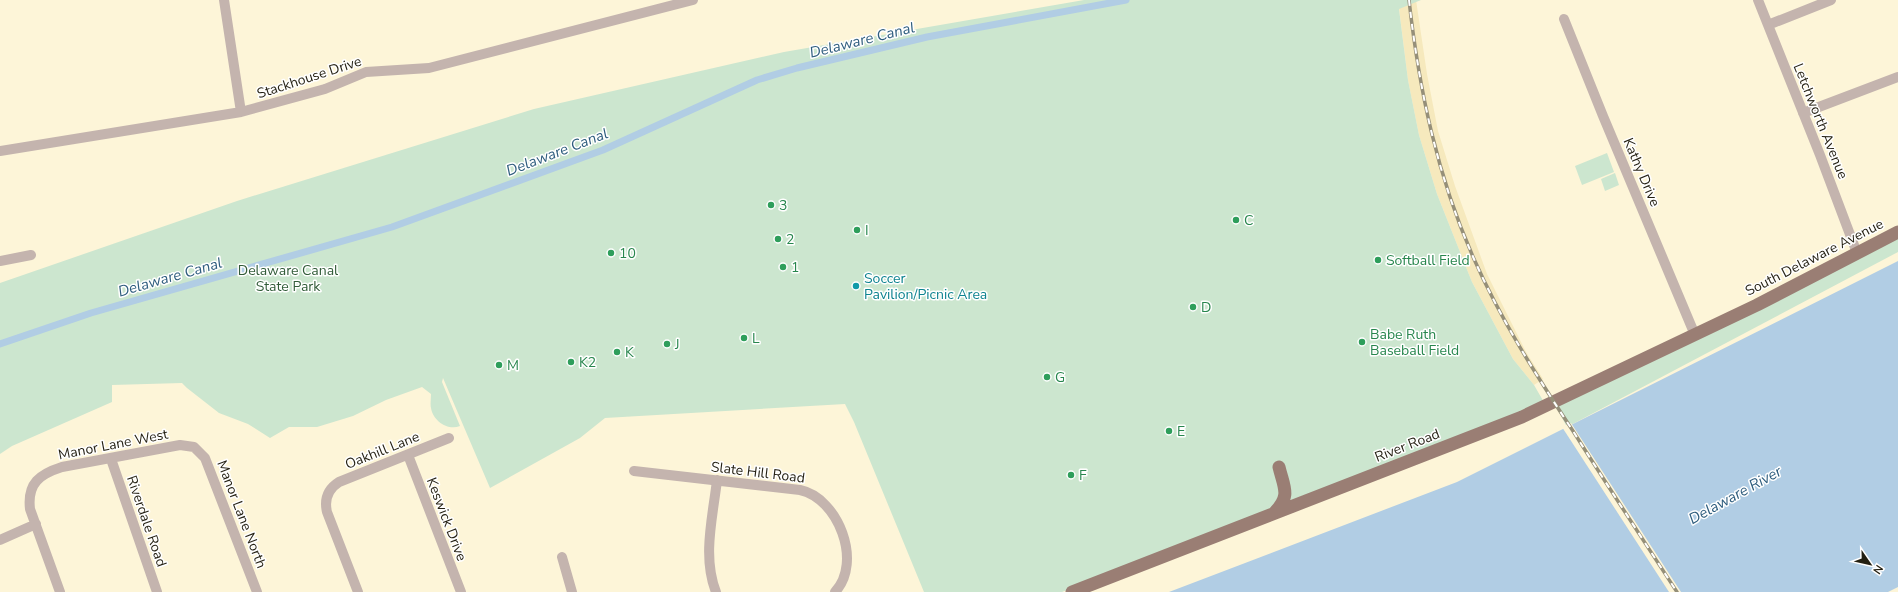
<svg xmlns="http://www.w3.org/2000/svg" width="1898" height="592" viewBox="0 0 1898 592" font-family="'Nunito Sans',sans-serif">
	<rect width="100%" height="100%" fill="#fdf5d8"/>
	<path fill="#f6e9bd" d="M1398 0H1416L1427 74 1438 131 1455 186 1487 274 1526 352 1543 379 1534 385 1513 359 1472 282 1437 194 1419 135 1408 80Z"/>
	<path fill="#cce6cf" d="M1084 0H1421L1399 9 1408 80 1419 135 1437 194 1472 282 1513 359 1534 385 1545 404 1062 592H924L854 422 845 404 605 418 580 438 490 488 443 378 442 382 460 426C448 431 433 421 431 408 430 404 431 399 431 394L422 387 386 400 353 416 317 427H289L270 438 248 424 219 413 187 388 182 383 112 385V402L12 446 0 454V283L237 201 534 109 784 52Z
		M1607 153 1614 172 1582 185 1575 166Z
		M1615 173 1619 185 1605 191 1601 179Z
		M1898 234V252L1567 427 1554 403Z"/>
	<path fill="#b1cde4" d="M1898 261V587L1888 592H1169L1457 482Z"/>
	<path fill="#fdf5d8" d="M1571 423 1681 592H1669L1562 427Z"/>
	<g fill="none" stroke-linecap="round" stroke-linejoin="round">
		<path stroke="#b1cde4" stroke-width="7" d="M0 344 91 313 392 227 603 150 757 80 797 68 927 37 1126 0"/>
		<path stroke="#c4b4ae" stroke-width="10" d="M224 0 241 112
			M1758 0 1820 155 1857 253
			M1564 19 1603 116 1695 335
			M1768 25 1831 0
			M1803 113 1898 77
			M0 151 241 112 325 89 366 72 429 68 693 0
			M0 261 31 255
			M408 455 461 592
			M111 459 157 592
			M634 471 800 490C838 498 863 562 835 592
			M0 540 36 524
			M562 557 572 592
			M60 592 30 509C27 483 40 474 62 467L180 445 194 447 205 458 257 592
			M358 592 327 512C324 499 328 489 339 482L449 438
			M716 592C702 557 713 516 717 480"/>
		<path stroke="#9a7e74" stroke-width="13" d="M1275 512C1291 495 1284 488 1279 467
			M1072 592 1522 417 1757 305 1898 232"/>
		<defs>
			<path id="rail" d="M1409 0C1419 89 1437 176 1474 259 1501 320 1536 375 1573 431 1607 485 1642 538 1677 592"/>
		</defs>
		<use href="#rail" stroke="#958f79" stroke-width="3.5"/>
		<use href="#rail" stroke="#fff" stroke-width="2" stroke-dasharray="6" stroke-linecap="butt"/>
	</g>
	<g fill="#2e9e5b" stroke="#fff" stroke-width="1.5">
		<circle cx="771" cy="205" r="4"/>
		<circle cx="1236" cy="220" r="4"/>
		<circle cx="857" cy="230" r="4"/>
		<circle cx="778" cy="239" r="4"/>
		<circle cx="611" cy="253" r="4"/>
		<circle cx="1378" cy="260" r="4"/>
		<circle cx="783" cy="267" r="4"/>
		<circle cx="1193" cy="307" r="4"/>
		<circle cx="744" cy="338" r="4"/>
		<circle cx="1362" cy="342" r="4"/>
		<circle cx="667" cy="344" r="4"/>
		<circle cx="617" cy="352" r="4"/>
		<circle cx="571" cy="362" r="4"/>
		<circle cx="499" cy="365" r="4"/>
		<circle cx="1047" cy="377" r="4"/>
		<circle cx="1169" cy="431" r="4"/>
		<circle cx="1071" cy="475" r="4"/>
	</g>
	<circle fill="#0f9aa8" stroke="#fff" stroke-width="1.5" cx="856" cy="286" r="4"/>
	<g text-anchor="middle" stroke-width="3" stroke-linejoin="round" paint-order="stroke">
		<g font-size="14" fill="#231f11" stroke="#fff">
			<text transform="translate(309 77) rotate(-18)" y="5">Stackhouse Drive</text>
			<text transform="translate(1821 121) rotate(68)" y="5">Letchworth Avenue</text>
			<text transform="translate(1642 172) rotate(67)" y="5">Kathy Drive</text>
			<text transform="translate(1814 257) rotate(-27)" y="5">South Delaware Avenue</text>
			<text transform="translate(113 444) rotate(-11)" y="5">Manor Lane West</text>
			<text transform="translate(1407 445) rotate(-21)" y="5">River Road</text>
			<text transform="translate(382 450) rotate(-22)" y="5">Oakhill Lane</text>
			<text transform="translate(758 472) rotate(7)" y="5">Slate Hill Road</text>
			<text transform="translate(242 514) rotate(69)" y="5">Manor Lane North</text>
			<text transform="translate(447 519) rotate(69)" y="5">Keswick Drive</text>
			<text transform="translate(147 521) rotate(71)" y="5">Riverdale Road</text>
		</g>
		<g font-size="14" fill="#27864d" stroke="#fff" text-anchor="start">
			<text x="779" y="210">3</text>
			<text x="1244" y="225">C</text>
			<text x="865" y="235">I</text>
			<text x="786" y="244">2</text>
			<text x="619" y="258">10</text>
			<text x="1386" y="265">Softball Field</text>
			<text x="791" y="272">1</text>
			<text x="1201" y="312">D</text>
			<text x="1370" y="339">Babe Ruth<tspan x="1370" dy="16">Baseball Field</tspan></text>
			<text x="752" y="343">L</text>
			<text x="675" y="349">J</text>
			<text x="625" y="357">K</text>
			<text x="579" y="367">K2</text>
			<text x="507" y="370">M</text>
			<text x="1055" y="382">G</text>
			<text x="1177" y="436">E</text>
			<text x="1079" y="480">F</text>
		</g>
		<g font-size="14" fill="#325c39" stroke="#fff">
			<text x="288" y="275">Delaware Canal<tspan x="288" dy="16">State Park</tspan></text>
		</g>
		<g font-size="14" fill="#0d838f" stroke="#fff" text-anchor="start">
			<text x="864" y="283">Soccer<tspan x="864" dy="16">Pavilion/Picnic Area</tspan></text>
		</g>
		<g font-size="15" font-style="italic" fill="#2d5c7d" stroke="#fff">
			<text transform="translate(862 40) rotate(-14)" y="5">Delaware Canal</text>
			<text transform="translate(557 152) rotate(-21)" y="5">Delaware Canal</text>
			<text transform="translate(170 277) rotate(-16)" y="5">Delaware Canal</text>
			<text transform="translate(1735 495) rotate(-29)" y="5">Delaware River</text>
		</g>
	</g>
	<g transform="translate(1870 564) rotate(124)" stroke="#ffffff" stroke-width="3" paint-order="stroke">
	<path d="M0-3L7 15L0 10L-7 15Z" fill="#231f11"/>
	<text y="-6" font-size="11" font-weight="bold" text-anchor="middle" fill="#231f11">N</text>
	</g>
</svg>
